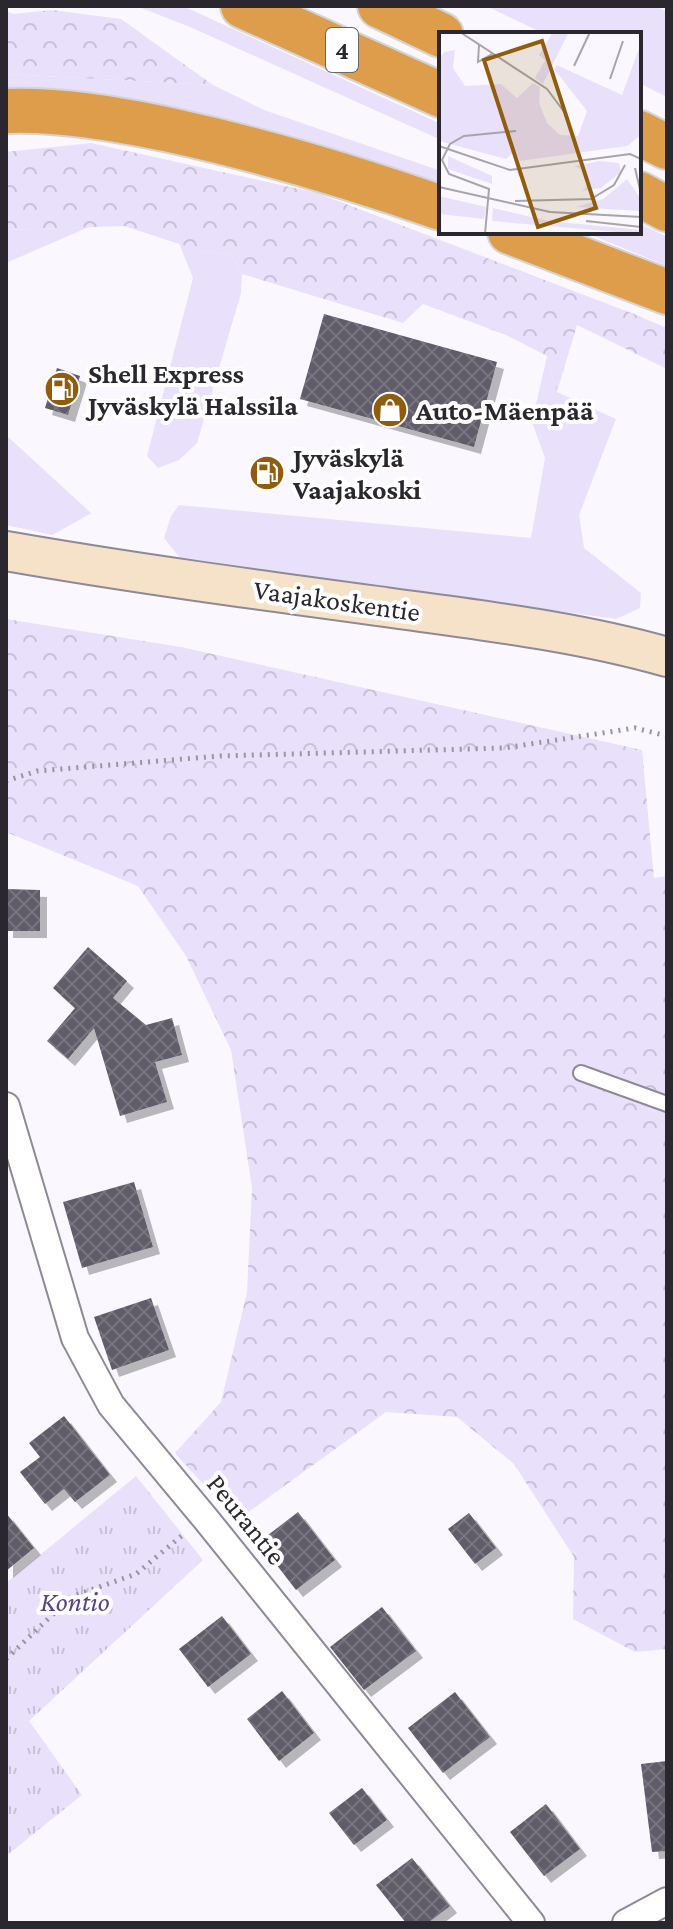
<svg xmlns="http://www.w3.org/2000/svg" width="673" height="1929" viewBox="0 0 673 1929" font-family="'Crimson Pro',serif">
	<defs>
		<pattern id="forest-crowns" width="20" height="18" patternUnits="userSpaceOnUse" patternTransform="scale(2)"><rect width="20" height="18" fill="#e9e0fc"/><path d="M2 6a3 3 0 1 1 6 0M12 15a3 3 0 1 1 6 0" fill="none" stroke="#c8c0d8"/></pattern>
		<pattern id="park-tufts" width="24" height="20" patternUnits="userSpaceOnUse" patternTransform="scale(2)"><rect width="24" height="20" fill="#e9e0fc"/><path d="M3 7l-1-3M5 7V3M7 7l1-3M15 17l-1-3M17 17v-4M19 17l1-3" fill="none" stroke="#c8c0d8"/></pattern>
		<pattern id="building-cross-hatch" width="8" height="8" patternUnits="userSpaceOnUse" patternTransform="scale(2)"><rect width="8" height="8" fill="#605c69"/><path d="M0 0l8 8M0 8l8-8" fill="none" stroke="#78747f"/></pattern>
		<filter id="shadow"><feDropShadow dx="7" dy="7" stdDeviation="0" flood-color="#0004"/></filter>
	</defs>
	<rect width="100%" height="100%" fill="#faf8fe"/>
	<path fill="#e9e0fc" d="M136 6H183L441 124V140L190 27Z
		M486 6H655L667 12V97L639 83V34H545Z
		M6 74 213 85 264 110 441 171V183L233 121 128 101 6 93Z
		M639 223 667 237V266L584 232H639Z
		M89 227 6 263V230Z
		M179 243 201 251 232 255 242 274 241 293 197 443 179 460 158 468 147 456 193 278Z
		M547 356 557 392 616 419 579 515 584 548 641 593 640 608 616 619 180 558 164 538 171 516 179 505 531 538 545 458 532 422Z
		M6 435 91 513H92L52 535 6 525Z"/>
	<path fill="url(#forest-crowns)" d="M52 10 121 19 213 85 6 74V11L13 14Z
		M91 143 317 193 634 314 667 328V369L577 325 557 392 547 356 506 335 423 304 403 323 242 274 232 255 201 251 124 226 6 230V152Z
		M6 619 181 647 642 750 654 878 667 876V1649L635 1652 573 1619 574 1557 514 1464 457 1417 386 1412 236 1521 175 1453 221 1402 247 1292 252 1188 231 1050 186 956 138 886 6 832Z"/>
	<path fill="url(#park-tufts)" d="M136 1476 203 1560 29 1721 82 1795 6 1856V1583Z"/>
	<path fill="url(#building-cross-hatch)" filter="url(#shadow)" d="M324 314 497 362 474 447 300 399Z
		M57 368 80 376 68 415 45 408Z
		M6 889 40 890V931H6Z
		M88 947 127 981 113 998 146 1025 172 1018 182 1055 155 1062 167 1102 120 1116 94 1028 68 1059 47 1041 75 1008 53 988Z
		M134 1182 153 1247 82 1268 63 1202Z
		M151 1298 169 1350 112 1370 94 1317Z
		M64 1416 110 1475 75 1502 64 1489 45 1504 20 1472 40 1457 29 1443Z
		M298 1512 335 1560 296 1590 259 1542Z
		M6 1513 34 1548 6 1571Z
		M469 1513 496 1548 475 1564 448 1529Z
		M382 1607 416 1651 364 1690 330 1647Z
		M222 1616 251 1654 208 1687 179 1649Z
		M282 1691 314 1733 279 1761 247 1719Z
		M455 1692 490 1737 443 1773 408 1728Z
		M667 1761V1851L652 1852 641 1764Z
		M362 1788 387 1820 354 1845 329 1813Z
		M546 1804 580 1849 544 1876 510 1832Z
		M412 1858 450 1906 428 1923H406L376 1885Z"/>
	<g fill="none" stroke-linecap="round" stroke-linejoin="round">
		<defs>
			<path id="service" d="M581 1073 667 1104"/>
			<path id="minor" d="M6 1106 75 1338 111 1405 205 1518 531 1923
				M626 1923 667 1901"/>
			<path id="secondary" d="M6 551C132 573 259 590 385 607 479 620 576 631 667 657"/>
			<path id="motorway" d="M243 6 441 95
				M380 6 441 35
				M6 111C60 109 117 119 170 130 262 150 352 177 441 208
				M639 133 667 147
				M639 194 667 209
				M510 232 667 292"/>
		</defs>
		<use href="#service" stroke="#8d8997" stroke-width="18"/>
		<use href="#minor" stroke="#8d8997" stroke-width="30"/>
		<use href="#secondary" stroke="#8d8997" stroke-width="42"/>
		<use href="#motorway" stroke="#d4d4d5" stroke-width="48"/>
		<path stroke="#98969c" stroke-width="5" stroke-dasharray="2 6" stroke-linecap="butt" d="M6 781 37 771 220 756 504 748 635 728 667 736
			M6 1659 71 1597 136 1574 185 1533"/>
		<use href="#service" stroke="#fff" stroke-width="14"/>
		<use href="#minor" stroke="#fff" stroke-width="26"/>
		<use href="#secondary" stroke="#f5e2c9" stroke-width="38"/>
		<use href="#motorway" stroke="#de9d4b" stroke-width="44"/>
	</g>
	<defs>
		<symbol id="fuel-disc" viewBox="-11 -11 22 22"><circle r="9.5" fill="#905d0e" stroke="#fff"/><path d="M-5.5-6h7V0h2V4h1.3V-2.5L3-4.5l.8-.8L6-3V5H2.5V1h-1V6h-7ZM-4.2-4.7v3.2H.2V-4.7Z" fill="#fff"/></symbol>
		<symbol id="shop-disc" viewBox="-11 -11 22 22"><circle r="9.5" fill="#905d0e" stroke="#fff"/><path d="M-5-2.5h2.3a2.7 3.5 0 0 1 5.4 0H5L5.5 6h-11ZM-1.5-2.5h3a1.5 2.3 0 0 0-3 0Z" fill="#fff"/></symbol>
	</defs>
	<g fill-rule="evenodd">
		<use href="#fuel-disc" x="42" y="369" width="40" height="40"/>
		<use href="#shop-disc" x="370" y="390" width="40" height="40"/>
		<use href="#fuel-disc" x="247" y="453" width="40" height="40"/>
	</g>
	<g text-anchor="middle" stroke-width="8" stroke-linejoin="round" paint-order="stroke">
		<rect fill="#fff" stroke="#6a686d" stroke-width="2" x="326" y="28" width="32" height="44" rx="6"/>
		<g font-size="26" font-weight="bold" fill="#2a282e">
			<text x="342" y="59">4</text>
		</g>
		<g font-size="28" font-weight="bold" fill="#2a282e" stroke="#fff" text-anchor="start">
			<text x="88" y="383">Shell Express<tspan x="88" dy="32">Jyväskylä Halssila</tspan></text>
			<text x="416" y="420">Auto-Mäenpää</text>
			<text x="293" y="467">Jyväskylä<tspan x="293" dy="32">Vaajakoski</tspan></text>
		</g>
		<g font-size="28" fill="#2a282e" stroke="#fff">
			<text transform="translate(337 600) rotate(8)" y="10">Vaajakoskentie</text>
			<text transform="translate(247 1519) rotate(51)" y="10">Peurantie</text>
		</g>
		<g font-size="28" font-style="italic" fill="#5a447f" stroke="#fff">
			<text x="75" y="1611">Kontio</text>
		</g>
	</g>
	<g transform="translate(439 32)">
		<rect width="202" height="202" fill="#faf8fe"/>
		<path d="M161 129 180 131 182 140 162 156 143 159 151 152 146 139 135 134ZM54 176 110 189 202 198V202L53 189Z" fill="#e9e0fc"/>
		<path d="M202 11V103L188 114 81 129 76 119 67 127 0 109V27L5 20 16 18 14 36 26 54 62 52 78 66 94 51 101 55 100 71 108 91 121 103 139 104 148 79 115 37 118 33 183 63ZM9 124 53 144V152L9 137ZM188 147 202 167V179L137 175 164 167ZM0 164 47 175 45 187 0 182Z" fill="#e9e0fc"/>
		<path d="M114 0H130L104 52 96 46 106 28 100 23Z" fill="#e9e0fc"/>
		<path fill="none" stroke="#a7a5ab" stroke-width="2" d="M21 0 108 57 126 81M40 13 39 30 53 22M135 34 151 0M171 47 184 9M0 114 71 138 191 122 202 127M196 136 202 162M0 155 111 180 202 185M76 169 152 167 175 153 186 133M147 189 202 195M46 202 50 157 10 142 3 128 11 112 25 104 77 99"/>
		<path fill="#905d0e" fill-opacity="0.15" stroke="#905d0e" stroke-width="4" d="M103 9 157 176 99 195 45 28Z"/>
		<rect width="202" height="202" fill="none" stroke="#2a282e" stroke-width="4"/>
	</g>
	<rect width="673" height="1929" fill="none" stroke="#2a282e" stroke-width="16"/>
</svg>
